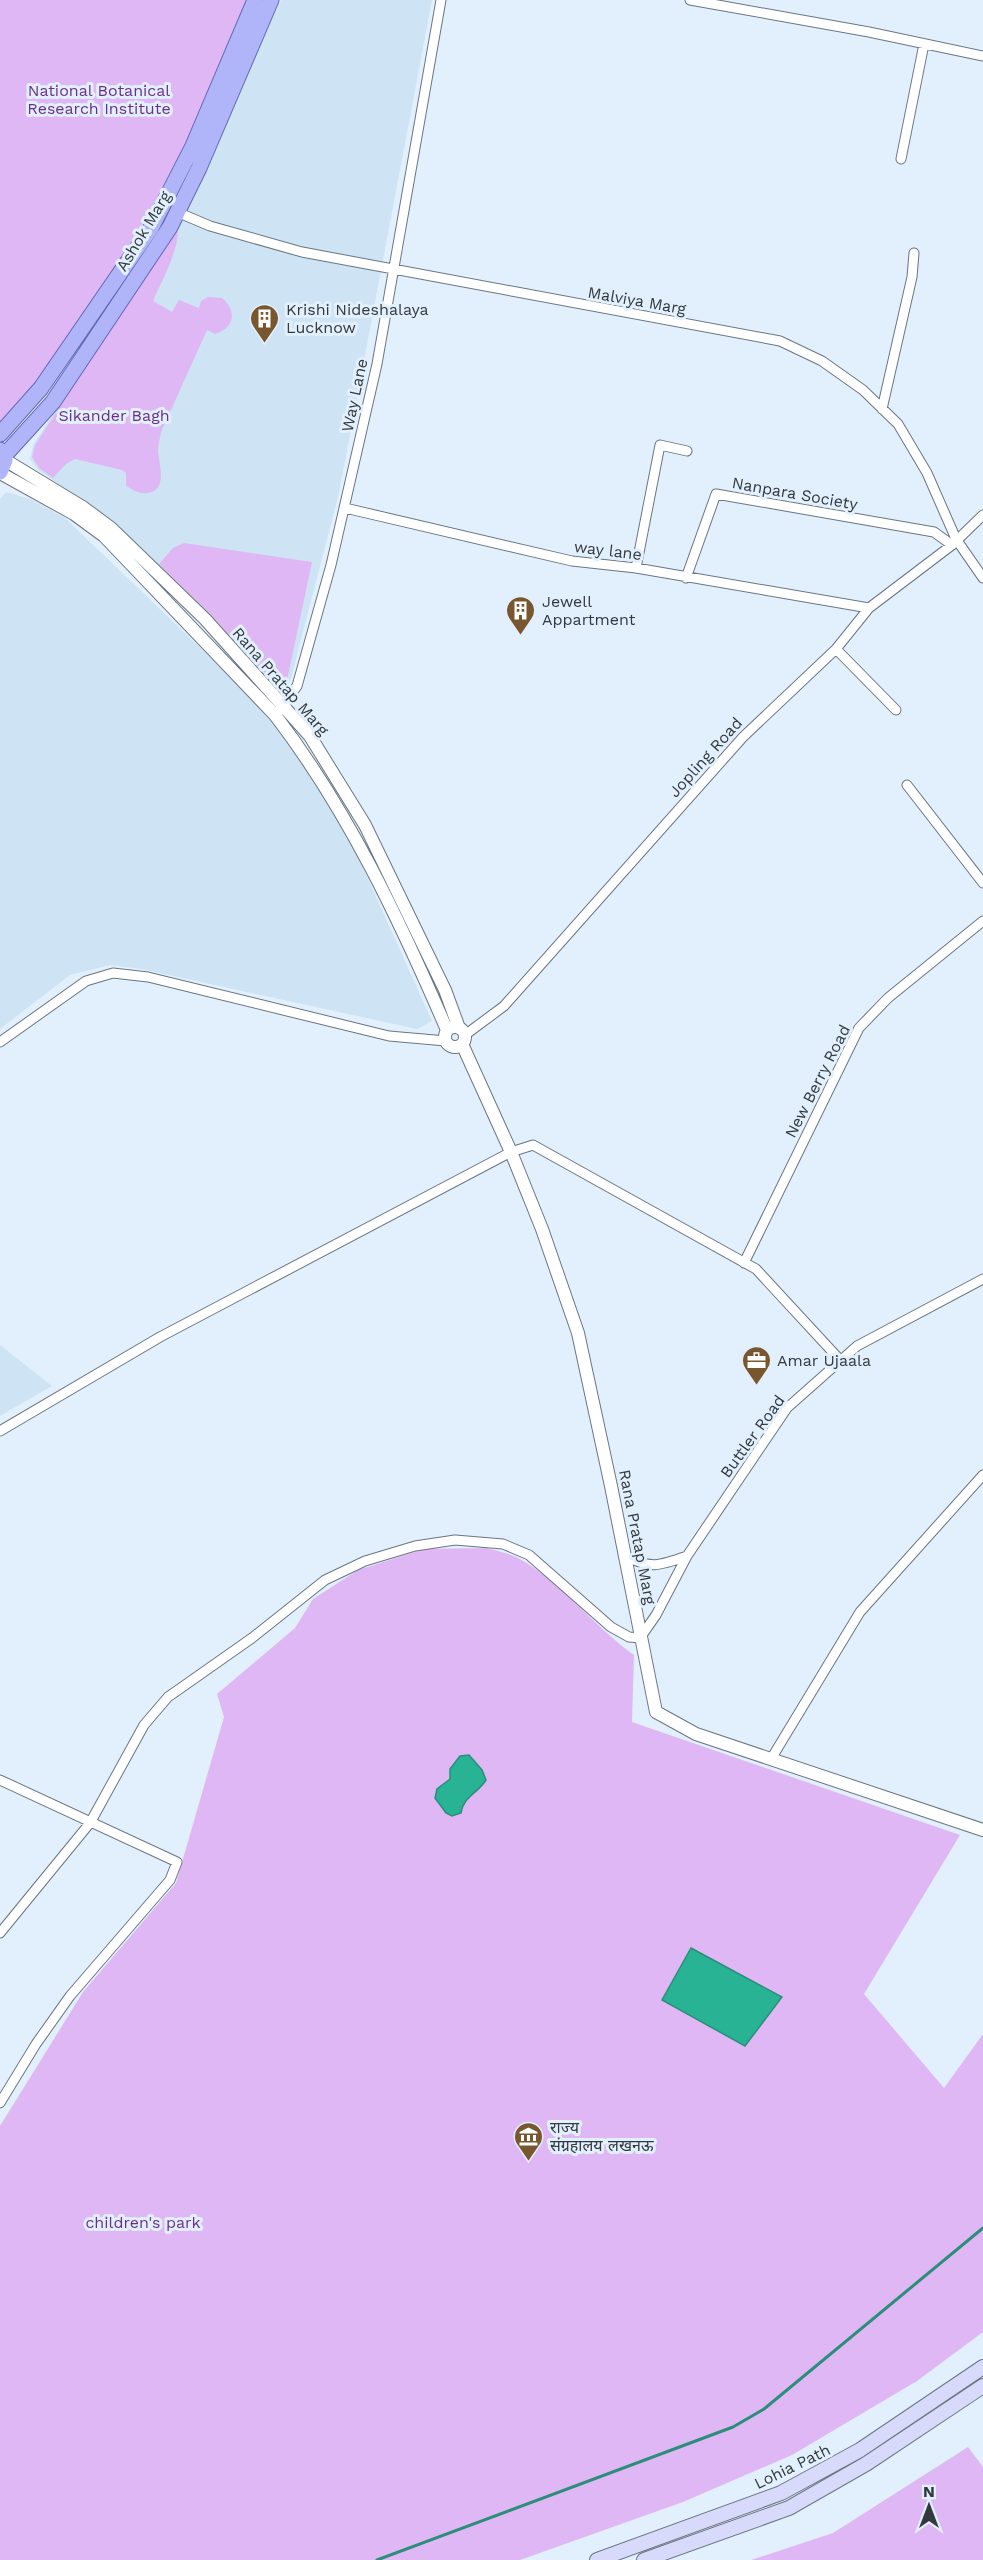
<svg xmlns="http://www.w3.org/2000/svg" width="983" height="2560" viewBox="0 0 983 2560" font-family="'Work Sans','Noto Sans Devanagari',sans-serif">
	<rect width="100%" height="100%" fill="#e2f0fd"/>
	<path fill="#cee3f3" d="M281 0H432L339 493 290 682 278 689 116 523 38 470 30 459 33 445 175 225Z
		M6 492 30 499 65 518 210 657 276 725 337 810 432 1021 417 1029 141 969 110 965 70 975 0 1029V499Z
		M0 1345 52 1386 0 1416Z"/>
	<path fill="#dfb7f4" d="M0 0H249L166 189 29 398 0 426Z
		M177 226C182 245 161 282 153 301L172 312 179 300 199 308 201 301 208 297 222 298C237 311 235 328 215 334L207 330 161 432C160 438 158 445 158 451 159 464 168 490 148 493 139 494 132 490 126 485V473L122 470 75 459 66 464 53 478 39 468 32 457 35 445Z
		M184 543 312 562 287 680 277 685 159 564 173 548Z
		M487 1548C497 1551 509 1553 518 1558 562 1582 593 1626 634 1655L632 1722 960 1835 864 1994 944 2088 983 2034V2332L917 2381 792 2455 683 2502 520 2560H0V2126L83 1992 176 1883 224 1717 217 1694 295 1628 313 1599 358 1570 424 1549Z
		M968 2447 983 2467V2560H751L833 2533Z"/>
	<path fill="#28b394" stroke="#2b8e7a" stroke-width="1.5" d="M469 1755 482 1770 486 1780C478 1793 463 1797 461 1813L452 1816 446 1813 435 1798 437 1789 450 1779V1769L460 1756Z
		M691 1948 782 1997 745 2046 662 2000Z"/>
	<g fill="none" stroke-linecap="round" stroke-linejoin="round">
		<path stroke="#2b8e7a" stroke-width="3" d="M377 2560 733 2427 764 2409 983 2228"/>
		<defs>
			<path id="minor" d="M690 0 869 32 983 56
				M901 159 924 44
				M177 212 210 226 302 252 780 341 822 361 863 390 898 424 927 473 956 539 983 578
				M882 409 912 277 914 253
				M345 508 572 561 636 568 869 608
				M636 568 660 445 687 451
				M686 578 716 494 934 532 952 545
				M836 649 896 710
				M279 711 297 686 331 565 377 364 441 0
				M907 785 983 883
				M465 1035 504 1006 743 737 836 649 869 608 952 545 983 515
				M0 1042 86 981 113 973 148 977 389 1036 446 1041
				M744 1263 859 1028 888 998 983 921
				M0 1431 160 1337 511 1152 533 1145 756 1269 841 1361
				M625 1556C651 1569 659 1566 687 1556
				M771 1759 860 1612 983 1475
				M0 1780 177 1862 170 1880 70 1996 36 2044 0 2103
				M0 1933 90 1823 144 1725 168 1697 252 1638 325 1580 365 1561 415 1546 455 1540 503 1544 529 1555 611 1627 629 1637 640 1638 656 1615 687 1556 787 1408 857 1346 983 1279"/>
			<path id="tertiary" d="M5 460 84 508 111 528 205 619 310 736 365 825 445 990 459 1028
				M0 473 74 514 104 536 275 715C348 810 400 921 447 1030
				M445 1037a10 10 0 1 1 20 0a10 10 0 1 1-20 0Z
				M462 1044 511 1152 542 1229 578 1333 611 1486 656 1712 696 1734 983 1830"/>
			<path id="secondary" d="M597 2560 781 2493 860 2450 983 2367
				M644 2560 789 2508 866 2464 983 2386"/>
			<path id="primary" d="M0 434 41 388 151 228 193 146 255 0
				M0 450 5 460 0 472
				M4 456 53 402 170 227 199 168 271 0"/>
		</defs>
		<use href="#minor" stroke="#6a7681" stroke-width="11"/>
		<use href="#tertiary" stroke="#6a7681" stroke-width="14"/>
		<use href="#secondary" stroke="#6a7681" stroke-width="16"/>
		<use href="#primary" stroke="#6268b4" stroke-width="17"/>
		<use href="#minor" stroke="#fff" stroke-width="9"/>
		<use href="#tertiary" stroke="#fff" stroke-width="12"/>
		<use href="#secondary" stroke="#d8dafc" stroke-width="14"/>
		<use href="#primary" stroke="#b0b4f8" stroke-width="15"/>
	</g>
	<defs>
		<symbol id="building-pin" viewBox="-11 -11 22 30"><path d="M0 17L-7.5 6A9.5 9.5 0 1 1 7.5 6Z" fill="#78562e" stroke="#e2f0fd"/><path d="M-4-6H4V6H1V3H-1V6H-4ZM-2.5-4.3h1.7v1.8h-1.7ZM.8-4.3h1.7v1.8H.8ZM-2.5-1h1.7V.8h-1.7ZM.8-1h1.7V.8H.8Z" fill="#fff"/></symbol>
		<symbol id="office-pin" viewBox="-11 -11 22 30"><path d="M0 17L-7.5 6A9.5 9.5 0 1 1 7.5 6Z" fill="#78562e" stroke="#e2f0fd"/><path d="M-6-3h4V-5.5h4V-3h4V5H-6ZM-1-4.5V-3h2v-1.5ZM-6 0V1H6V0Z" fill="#fff"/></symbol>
		<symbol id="museum-pin" viewBox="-11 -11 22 30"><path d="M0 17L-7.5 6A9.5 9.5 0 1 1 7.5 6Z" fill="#78562e" stroke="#e2f0fd"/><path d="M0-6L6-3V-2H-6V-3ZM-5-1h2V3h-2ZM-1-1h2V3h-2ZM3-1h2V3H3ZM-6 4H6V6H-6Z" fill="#fff"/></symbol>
	</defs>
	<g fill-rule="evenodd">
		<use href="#building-pin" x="248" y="302" width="33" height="45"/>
		<use href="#building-pin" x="504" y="594" width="33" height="45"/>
		<use href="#office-pin" x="740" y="1344" width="33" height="45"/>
		<use href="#museum-pin" x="512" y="2120" width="33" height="45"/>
	</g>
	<g text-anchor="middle" stroke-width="6" stroke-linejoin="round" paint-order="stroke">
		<g font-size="16" fill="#6d2e8a" stroke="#e2f0fd">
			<text x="99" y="96">National Botanical<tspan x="99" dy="18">Research Institute</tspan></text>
			<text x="114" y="421">Sikander Bagh</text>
			<text x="143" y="2228">children's park</text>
		</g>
		<g font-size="16" fill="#33393e" stroke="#e2f0fd">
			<text transform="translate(143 231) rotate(-59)" y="6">Ashok Marg</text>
			<text transform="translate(637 300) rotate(10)" y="6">Malviya Marg</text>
			<text transform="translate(354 395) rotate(-78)" y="6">Way Lane</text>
			<text transform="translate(795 493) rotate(10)" y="6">Nanpara Society</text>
			<text transform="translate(608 550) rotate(7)" y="6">way lane</text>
			<text transform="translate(281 681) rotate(49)" y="6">Rana Pratap Marg</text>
			<text transform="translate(705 757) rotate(-48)" y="6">Jopling Road</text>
			<text transform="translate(817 1081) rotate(-63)" y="6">New Berry Road</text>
			<text transform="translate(752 1436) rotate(-54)" y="6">Buttler Road</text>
			<text transform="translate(638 1537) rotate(79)" y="6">Rana Pratap Marg</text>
			<text transform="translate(792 2466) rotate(-26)" y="6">Lohia Path</text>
		</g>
		<g font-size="16" fill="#33393e" stroke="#e2f0fd" text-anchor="start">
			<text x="286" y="315">Krishi Nideshalaya<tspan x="286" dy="18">Lucknow</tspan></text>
			<text x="542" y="607">Jewell<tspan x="542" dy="18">Appartment</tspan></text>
			<text x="777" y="1366">Amar Ujaala</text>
			<text x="550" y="2133">राज्य<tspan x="550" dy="18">संग्रहालय लखनऊ</tspan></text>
		</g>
	</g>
	<g transform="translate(929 2506)" stroke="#e2f0fd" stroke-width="4.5" paint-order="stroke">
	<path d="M0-4.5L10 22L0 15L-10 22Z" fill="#33393e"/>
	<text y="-9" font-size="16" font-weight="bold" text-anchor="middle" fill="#33393e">N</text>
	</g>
</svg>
